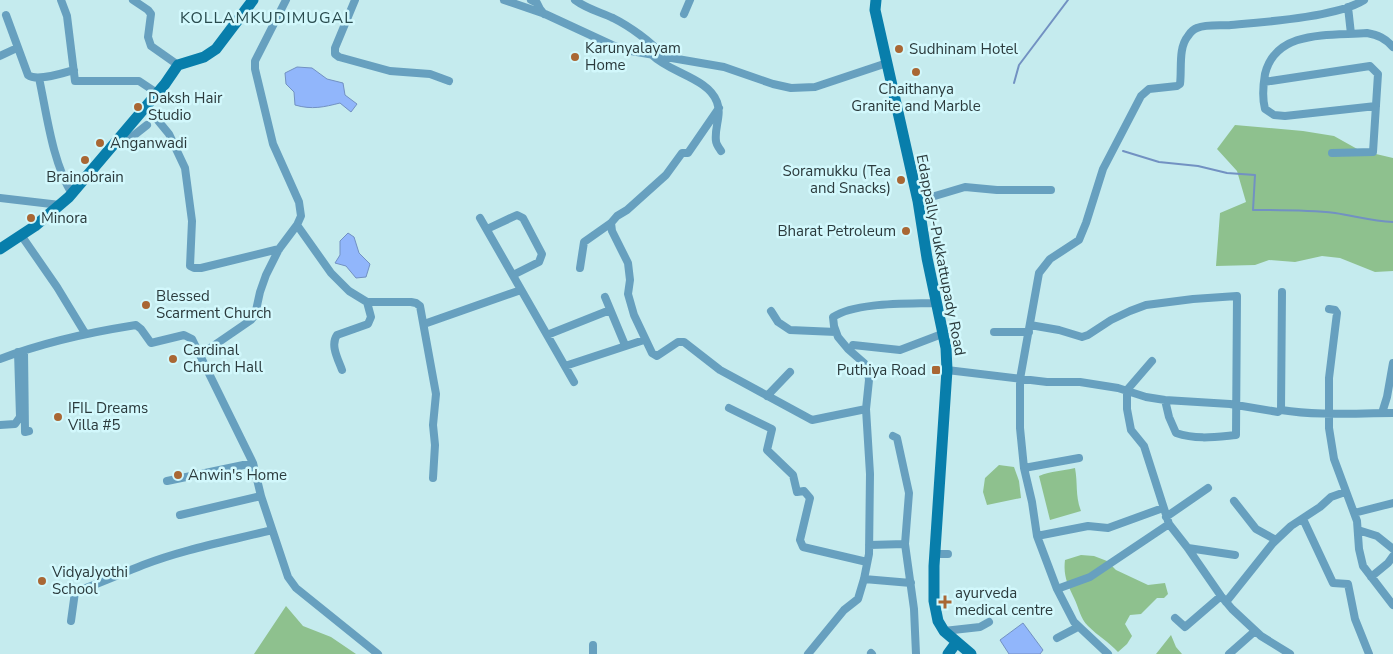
<svg xmlns="http://www.w3.org/2000/svg" width="1393" height="654" viewBox="0 0 1393 654" font-family="'Nunito Sans',sans-serif">
	<rect width="100%" height="100%" fill="#c5ebee"/>
	<path fill="#8ec18e" d="M1235 125 1303 131 1334 136 1359 150 1393 158V271L1375 272 1340 258 1322 256 1295 262 1269 260 1255 265 1216 266 1220 213 1246 202 1237 171 1217 149Z
		M999 465 1014 467 1019 481 1021 498 987 505 983 492 985 478Z
		M1075 468C1078 484 1075 495 1081 511L1050 520 1039 476C1051 471 1063 471 1075 468Z
		M1081 555 1094 556 1107 561 1116 570 1148 585 1165 583 1168 594 1164 598H1157L1141 614 1130 615 1125 624 1132 636 1127 644 1118 652C1109 642 1098 636 1088 626 1080 618 1079 608 1074 598 1068 585 1063 576 1065 560Z
		M286 606 303 626 331 637 356 654H254Z
		M1171 635 1176 647 1182 654H1156Z"/>
	<path fill="#91b6fb" stroke="#7291c2" d="M297 67 312 68 327 79 343 83 345 95 357 104 351 112 340 103C324 107 312 110 295 105L294 92 286 84 285 73Z
		M348 233 354 237 359 253 370 264 366 277 356 278 346 266 335 263 340 255V241Z
		M1023 623 1043 650 1040 654H1009L1000 640Z"/>
	<g fill="none" stroke-linecap="round" stroke-linejoin="round">
		<path stroke="#7291c2" stroke-width="2" d="M1014 83 1019 65 1068 0
			M1123 151 1159 162 1198 166 1227 173 1255 175 1253 210C1281 210 1308 210 1335 213 1355 216 1373 221 1393 222"/>
		<path stroke="#67a0bf" stroke-width="8" d="M61 0 67 16 75 81H139L157 93
			M133 0 148 10 151 14 148 37 151 46 178 65
			M355 0 335 48V54L339 57 390 71 430 74 449 81
			M504 0 545 14 612 45 631 51 724 67 773 84 791 88 815 87 887 63
			M531 0 537 3 540 9 544 14
			M575 0C587 9 600 12 613 18 629 26 652 42 663 56
			M1348 7 1351 34
			M684 14 690 0
			M6 15 28 75C37 82 63 73 74 70
			M652 55C670 73 708 78 717 102 722 115 714 128 716 141 716 144 719 148 721 151
			M0 56 17 48
			M39 78C47 115 52 161 72 194
			M1264 82 1370 66 1378 74 1373 152 1332 153
			M146 106 169 134 185 168 192 221 190 266 194 268H201L279 249
			M1376 106 1285 116 1274 115 1265 109C1262 98 1263 86 1265 74 1276 29 1330 36 1367 33 1378 35 1385 38 1393 47
			M719 108 688 153H682L666 175 627 210 617 216 611 223 612 231 628 263 630 280 628 294 634 315 652 353 657 356 678 342H684L720 370 812 420 866 409
			M120 136 128 140 147 125
			M0 198 60 205
			M918 201 965 187 997 190H1051
			M480 218 574 382
			M297 225 331 273 349 291 367 302H411L416 303 420 306 436 394 433 425 435 445 433 478
			M487 229 517 215 523 218 542 254 539 262 513 275
			M21 235 57 287 85 333
			M580 268 584 242 611 223
			M605 297 625 345
			M1329 309 1335 310 1337 313 1329 378V428L1334 459 1357 521 1359 549 1363 566 1393 605
			M771 311 778 322 790 330 836 332
			M424 324 521 290
			M1030 325 1059 330 1082 337 1088 335 1111 320 1130 311 1146 305 1193 299 1237 296 1236 435C1215 437 1197 440 1176 433L1169 417 1165 400
			M994 332H1029
			M547 335 610 310
			M853 345 900 350 942 334
			M24 351 25 432 29 431
			M200 355 251 320 255 315 260 292 266 275 279 249 297 225 301 216 299 202 273 144 255 69V61L286 0
			M0 359C42 343 86 333 130 326L136 325 141 329 151 343 184 335 192 339 253 463 261 496 288 577 296 588 378 654
			M1152 361 1127 390V409L1131 430 1144 446 1169 524 1187 547 1221 596 1232 609 1261 636 1290 654
			M565 366 644 340
			M342 370C338 359 330 345 337 335L368 324 371 317 367 302
			M947 370 1047 382H1080L1118 388 1146 397 1165 400 1230 404 1278 412 1281 410C1318 416 1355 413 1393 413
			M767 396 790 372
			M729 408 772 429 767 450 793 475 797 492 804 491 810 498 800 540 803 547 867 562
			M1281 410 1282 292
			M1382 413 1387 397 1393 363
			M0 425 15 424 20 417 18 352
			M893 436 897 438 909 493 905 544 914 609 916 654
			M1024 468 1079 458
			M167 481 253 463
			M1234 501 1256 529 1276 540
			M1354 513 1393 503
			M180 515 261 496
			M1166 517 1208 488
			M1303 519 1333 583 1348 584 1355 619 1369 654
			M1358 530 1377 536 1393 549
			M1037 536 1088 526 1108 528 1163 508
			M869 545 905 544
			M1188 548 1235 555
			M934 554H948
			M1371 577 1388 563 1393 556
			M864 579 911 583
			M1057 589 1090 577 1169 524
			M1226 602 1273 543 1291 526 1320 507 1331 497 1345 492
			M1175 618 1185 627 1221 596
			M71 621 75 592C98 584 120 574 143 565 184 549 229 541 272 530
			M944 631 980 627 989 622
			M1057 638 1078 627
			M593 645V654
			M871 653 872 654
			M808 654 844 610 858 599 864 579 869 554 870 474 866 409 869 380 868 371 864 363 848 349 838 337 834 326 833 317C856 302 908 304 936 303
			M1108 654 1074 622 1057 589 1037 536 1032 502 1024 468 1020 428V379L1039 273 1050 259 1079 240 1086 223 1103 169 1141 96 1149 89 1177 86 1180 84C1182 69 1178 48 1188 36 1190 33 1193 29 1197 28 1207 24 1221 26 1231 25 1265 22 1337 17 1364 0
			M1229 654 1255 631"/>
		<path stroke="#087eab" stroke-width="11" d="M876 0 875 10 918 201 927 258 946 348 947 370 934 566V601L938 621 944 631 971 654
			M0 249 35 226 69 197 165 84 178 65 204 57 216 49 253 0
			M948 654 956 643"/>
	</g>
	<g fill="#a96734" stroke="#d2f8fc" stroke-width="2">
		<circle cx="899" cy="49" r="5"/>
		<circle cx="575" cy="57" r="5"/>
		<circle cx="916" cy="72" r="5"/>
		<circle cx="138" cy="107" r="5"/>
		<circle cx="100" cy="143" r="5"/>
		<circle cx="85" cy="160" r="5"/>
		<circle cx="901" cy="180" r="5"/>
		<circle cx="31" cy="218" r="5"/>
		<circle cx="906" cy="231" r="5"/>
		<circle cx="146" cy="305" r="5"/>
		<circle cx="173" cy="359" r="5"/>
		<rect x="931" y="365" width="10" height="10" rx="2.5"/>
		<circle cx="58" cy="417" r="5"/>
		<circle cx="178" cy="475" r="5"/>
		<circle cx="42" cy="581" r="5"/>
		<path d="M942.5 594.5h5v5h5v5h-5v5h-5v-5h-5v-5h5z"/>
	</g>
	<g text-anchor="middle" stroke-width="5" stroke-linejoin="round" paint-order="stroke">
		<g font-size="15" fill="#2b3a3c" stroke="#d2f8fc" text-anchor="start">
			<text x="585" y="53">Karunyalayam<tspan x="585" dy="17">Home</tspan></text>
			<text x="909" y="54">Sudhinam Hotel</text>
			<text x="916" y="94" text-anchor="middle">Chaithanya<tspan x="916" dy="17">Granite and Marble</tspan></text>
			<text x="148" y="103">Daksh Hair<tspan x="148" dy="17">Studio</tspan></text>
			<text x="110" y="148">Anganwadi</text>
			<text x="891" y="176" text-anchor="end">Soramukku (Tea<tspan x="891" dy="17">and Snacks)</tspan></text>
			<text x="85" y="182" text-anchor="middle">Brainobrain</text>
			<text x="41" y="223">Minora</text>
			<text x="896" y="236" text-anchor="end">Bharat Petroleum</text>
			<text x="156" y="301">Blessed<tspan x="156" dy="17">Scarment Church</tspan></text>
			<text x="183" y="355">Cardinal<tspan x="183" dy="17">Church Hall</tspan></text>
			<text x="926" y="375" text-anchor="end">Puthiya Road</text>
			<text x="68" y="413">IFIL Dreams<tspan x="68" dy="17">Villa #5</tspan></text>
			<text x="188" y="480">Anwin's Home</text>
			<text x="52" y="577">VidyaJyothi<tspan x="52" dy="17">School</tspan></text>
			<text x="955" y="598">ayurveda<tspan x="955" dy="17">medical centre</tspan></text>
		</g>
		<g font-size="15" fill="#2b3a3c" stroke="#d2f8fc">
			<text transform="translate(941 255) rotate(79)" y="5">Edappally-Pukkattupady Road</text>
		</g>
		<g font-size="16" letter-spacing="1" fill="#294b4e" stroke="#d2f8fc">
			<text x="267" y="23">KOLLAMKUDIMUGAL</text>
		</g>
	</g>
</svg>
